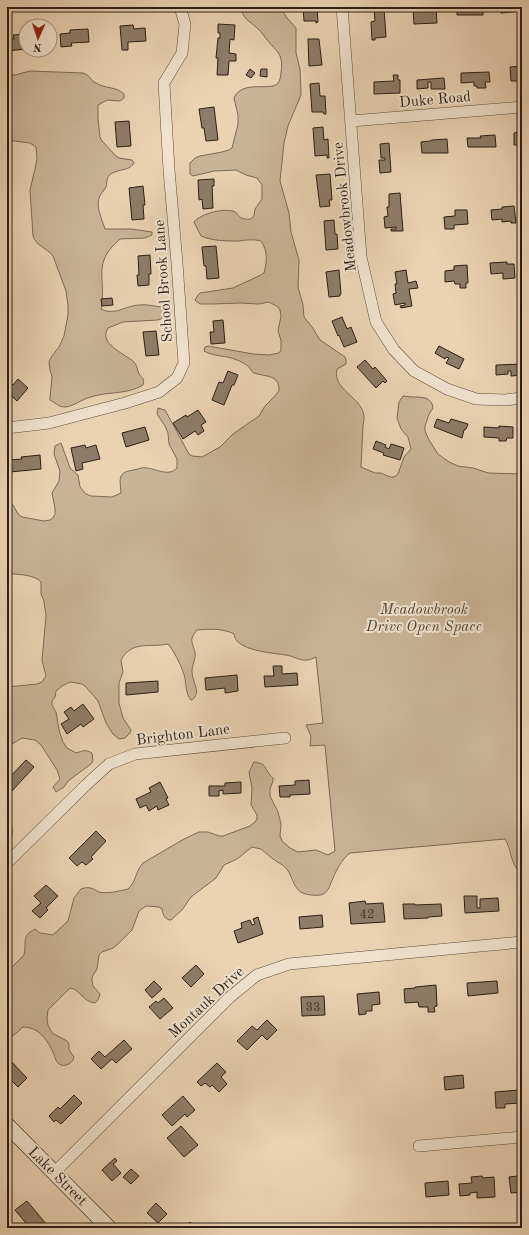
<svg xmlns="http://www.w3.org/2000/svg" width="529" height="1235" viewBox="0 0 529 1235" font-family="'Old Standard TT',serif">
	<rect width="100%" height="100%" fill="#ead2b3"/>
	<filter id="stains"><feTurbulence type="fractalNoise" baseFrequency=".005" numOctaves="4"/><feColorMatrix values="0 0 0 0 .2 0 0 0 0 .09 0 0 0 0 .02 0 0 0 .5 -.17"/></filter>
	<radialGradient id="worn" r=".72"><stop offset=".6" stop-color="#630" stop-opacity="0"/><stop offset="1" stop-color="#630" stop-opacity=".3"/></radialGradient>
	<path fill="#cab498" stroke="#7b6a57" d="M241 7H280L287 18 296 28V53L300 69 301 91V95L288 126 284 143 280 181 289 213 291 232 299 260 298 287 303 305 304 317 312 327 320 340 345 357 346 360V364L337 369C331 393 371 398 363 425L361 467 375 473H381L390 477H394L398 474 404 457 411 449 408 437 401 429 397 418 399 402 403 396C407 396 409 397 413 397 422 397 432 397 433 408L429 414 425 426V431L429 440 438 454 449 462 458 466 473 468 488 473 522 474V869H517C510 860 511 848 505 839L350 853C342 859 337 869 333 878 328 890 327 897 312 895 292 894 295 879 286 868 282 864 277 862 273 859 269 856 265 852 261 849 258 848 255 848 252 847L237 859 224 865 216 878 191 897 182 910 171 920C165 920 163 915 162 909L159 907 146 906 139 911 132 930 118 944 113 948 102 952 99 955 97 969 92 977V981L93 986 100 994 98 1000 95 1003C83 1002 80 989 70 988L48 1010 47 1019 48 1025 52 1033 67 1041 69 1044V1050L74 1057C73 1063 65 1068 59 1064 55 1061 55 1056 53 1052 47 1040 39 1027 23 1027L7 1041V972L24 955C27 942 21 936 35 929L40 933 53 935 68 921 74 898 81 889C84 888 87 887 90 888 94 888 96 891 99 892 109 894 119 891 128 889 136 882 135 872 143 863L184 839 199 832H208L219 836H223L250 826 255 822 257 819V815L251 805 252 788 249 772 254 762C269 764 263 769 273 778V781L270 789V796L278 812 281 824 280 836 282 841 290 848 298 852 316 850 328 855 335 851 325 745 310 746 311 736 306 725 323 723 316 657C313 658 311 660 307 660 300 661 293 656 286 655 274 653 235 651 234 634 222 628 210 629 197 630 188 641 193 642 195 653 196 659 192 665 192 671 192 683 202 692 192 700H191C186 694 186 685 185 678 183 669 175 653 169 645L167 644C149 648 132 640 121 660L123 672 119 683V703L123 718 131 730 130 733 125 738 119 739 113 734 106 723 98 701 85 686 82 684 70 682 62 686 56 691 55 697 52 701V705L56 712 59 730 63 742 67 748 76 753C83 751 85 749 92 753L93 761 91 764 68 781 64 787 56 792 53 787 60 779 57 770 41 745 35 740 22 738 7 747V687L37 684 42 682 46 676 42 660 46 616 44 601 41 594V582C34 574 18 575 7 573V498L13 505 18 514 22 517 44 521 50 520 53 518 55 514V508L52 493 59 481 60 471 54 454 55 446 61 443 70 468 78 475 80 487 86 494 91 496 112 497 121 493C120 479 117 472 134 470 138 469 142 467 147 468 156 469 169 477 177 468V459L169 444 168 433 165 426 157 414 158 408 165 410 189 454 192 456 202 457 220 447 233 434 259 416 265 406 274 397 279 391C280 374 265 377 254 373 251 371 250 368 248 366 245 364 240 361 237 360 226 355 214 357 204 351L205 347 208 346 253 354 269 355 279 353 281 350V340L278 331 281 316 280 310 278 307 269 302 259 304 240 303 213 304H200L195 300 198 295 200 293 233 288 261 275 264 273C267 262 268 251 261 241 254 239 246 240 239 241 225 241 213 241 201 236L194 222C200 214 225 207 235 212 239 215 240 219 245 219 249 220 251 219 254 216L255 209 262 199V185L257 178 246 175 236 170 214 171 193 176 190 174V163L195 158 200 156 222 152 229 150 232 148 238 124V115L234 98C242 79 271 92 278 83 280 81 281 75 281 72 282 66 282 59 279 54 276 49 272 46 269 42 265 38 262 32 257 28 249 20 243 20 241 7Z
		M30 71 83 73C91 76 90 80 96 83 105 89 116 86 124 94V98L120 101 107 100 98 105V119L100 137 102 141 116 156 119 158 132 160 134 163C130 170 122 169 115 172 105 176 108 179 106 187 104 191 100 194 99 198 96 207 102 220 105 229H131L152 232V235L145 238 120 239C91 264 107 278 101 309 114 316 125 306 139 305 145 304 154 306 161 307L164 310 165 314 161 319 157 320 123 322 108 328C98 344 124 353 134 362 137 365 137 370 139 374 142 378 145 379 143 385 127 395 108 391 91 397 82 399 73 407 64 407 59 407 54 402 50 400V398L52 377 50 370 49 362 52 356 59 347 64 336 68 315V305L66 291 53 256C47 248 36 246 33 236L30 190 35 169 37 158 36 147 30 143 7 140V75H15Z
		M7 814C13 824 15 836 7 845Z"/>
	<path fill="#8f7c68" stroke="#2c1f16" d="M303 7H317L318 22 316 23V21H304Z
		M421 7H436L437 23 414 24 413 10H422Z
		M457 7H483V15H457Z
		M501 7H521V11L501 13Z
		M374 8H384L386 37 375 38V40H372L371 22 375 21Z
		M218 24 235 25 234 40 230 39 229 53 236 54V61H229L228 75H217L218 58H216L218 38H220V33H218Z
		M133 25 134 29 145 28 146 41 128 42V50H122L120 26Z
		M88 29 89 42 71 43 72 46 61 47 60 34 70 33V30Z
		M26 34V49L7 51V39H14L13 35Z
		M308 39H319L322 65 309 66Z
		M522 66V81H511L510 67Z
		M250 69 255 73 251 78 246 75Z
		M261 69H267V77L260 76Z
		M489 72 490 82H485L486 88H477V86H474V82L461 83V73Z
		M393 75H398V80H400V93L374 94V82L394 81Z
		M444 78 445 89H431V82H428V88L417 89V80Z
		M319 83 320 96H325L326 114H324L323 112H312L310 84Z
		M214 107 218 140 206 141 204 128H202L199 109Z
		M129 121 131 146 117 147 115 122Z
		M323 127 324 140 328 139 329 158H327V155L315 156 313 128Z
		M518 131H522V145H514V133L518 132Z
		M495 135 496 147H468L467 138H481L480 136Z
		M447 139 448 153H422L421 142 430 141 432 140Z
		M389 143 391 172 380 173 379 160H385V158H381L380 144Z
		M330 174 332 200H329L330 206 320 207 316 175Z
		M214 179V186H212L213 208 203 209 202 199 199 200 198 180Z
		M143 186 145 205H143L144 219 132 220 129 188Z
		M400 193 403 231H391V229H396V227L385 228 384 217 388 216 387 207H389V194Z
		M514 206 516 223H511V221L502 222V219L492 220 491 210 502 209V207Z
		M455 210H467L468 224 454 225V229H445L444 217 455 216Z
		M334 220 335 234H337L338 249 326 250 324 221Z
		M216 246 219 278 207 279 206 266H204L202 247Z
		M150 255 151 274H149V285L138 286 137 275H139L138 256Z
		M507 262V264H514L515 278 503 279V273L491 274 490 263Z
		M467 265 468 283H466V288H460V284H455L454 281 445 282V271L454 270V266Z
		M339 270 341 294H340V296L329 297 326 272Z
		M406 270 408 283 416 281 418 288 409 289 412 306 401 308 400 306 405 305V303L395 305 393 294 396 293 395 284H397L395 272Z
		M112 298 113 305 102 306 101 299Z
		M342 317 347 329 351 327 357 342 344 347 339 335 338 336 332 321Z
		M223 320 225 343 211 344 210 332H214L213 321Z
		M156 331 159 355 146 356 143 332Z
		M439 346 464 359 459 369 446 363 449 358 446 357 445 359 435 353Z
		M365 360 373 369 375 367 387 381 385 383 383 381 376 388 357 367Z
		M522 364V375L511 376V371H508V374L496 375V365Z
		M228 371 238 375 234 385H232L224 405 212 400 219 382 223 383Z
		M18 379 28 388 17 401 7 392V381L13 385Z
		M198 410 206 422 201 425 204 431 198 435 195 431 183 439 173 423 186 415 187 417Z
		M437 419 449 423 451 419 468 424 466 429 464 430 462 438 434 427Z
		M499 426 513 427V438H507L506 441H499V438L484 437V427L499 428Z
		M145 427 149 440 126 447 122 433Z
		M376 441 386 445 385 447 389 449 391 444 404 448 400 460 383 455 384 453 373 449Z
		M85 445 86 448 96 445 100 459 82 463 83 469 76 471 71 448Z
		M40 455 41 469 10 472 9 460 22 459 21 457Z
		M273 666H282V674L297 673 298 685 265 687 264 676H274Z
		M237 675 238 691 225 693V688L206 690 205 678Z
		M158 681V692L126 695V683Z
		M83 704 94 719 83 727 81 724 67 734 61 724 69 719 64 712 71 707 74 711Z
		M26 760 34 767 12 791 7 786V780Z
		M309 780 310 794 290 795V797H280L279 786 295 785V781Z
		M160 782 168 798 166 799 169 805 158 810 157 806 149 811 146 805 140 808 136 799 151 792 149 788Z
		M241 782V793L223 794V790L219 791V796H209V786H225V783Z
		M96 831 106 841 91 857 93 859 86 865 82 862 77 866 69 858Z
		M46 885 58 896 46 908 48 910 40 918 32 911 41 903 34 896Z
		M464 896H477V908H480V899L498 898 499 911 465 913Z
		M365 901 366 904 383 903 385 922 351 924 349 903Z
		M403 904H415V905L441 904 442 916 428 917V918L404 919Z
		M322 915 323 927 300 929 299 917Z
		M258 917 263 934 238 943 234 931 242 928 241 923 250 920 252 925 255 924 253 919Z
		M196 965 204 974 191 987 182 978Z
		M154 981 162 989 152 998 145 990Z
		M497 981 498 993 468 996 467 983Z
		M436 985 437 1006 434 1007 435 1012H428V1007H419L418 1002 405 1003 404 989 415 988V987Z
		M379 992 380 1004 372 1005V1011H366V1014L359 1015 357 994Z
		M324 996 325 1015 302 1016 301 997Z
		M164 998 173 1008 160 1019 149 1007 156 1001 158 1003Z
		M267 1020 277 1030 267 1040 262 1035 247 1050 237 1041 252 1026 257 1030Z
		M124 1040 132 1049 116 1063 112 1059 101 1069 91 1059 99 1051 105 1057Z
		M7 1057 27 1078 18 1087 7 1076Z
		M217 1063 226 1072 221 1077 227 1084 219 1092 212 1085 210 1087 205 1083 201 1086 197 1082Z
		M463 1075 464 1088 445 1090 444 1077Z
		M519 1090 520 1103 505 1104V1108H496L495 1092Z
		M74 1095 82 1103 61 1124 56 1120 54 1122 49 1116 58 1107 60 1109Z
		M183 1096 195 1110 187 1117 185 1114 172 1126 162 1115Z
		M181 1126 198 1145 184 1157 167 1138Z
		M115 1158 117 1161 113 1164 121 1173 112 1181 102 1170Z
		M131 1169 139 1176 131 1184 123 1177Z
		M482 1176 483 1178 494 1177 495 1197 477 1198V1192L470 1193V1195L460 1196 459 1184 472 1183 471 1177Z
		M518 1176V1178H522V1192L511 1193 509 1177Z
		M448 1181 449 1195 426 1197 425 1183Z
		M27 1201 47 1225 42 1228H30L15 1210Z
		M156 1203 167 1214 158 1223 147 1213Z
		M190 1222 195 1228H183Z"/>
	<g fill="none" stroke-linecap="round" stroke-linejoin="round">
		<defs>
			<path id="street" d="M342 7 361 257 376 322 394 350 414 371 447 389 476 399 505 400 522 398
				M351 121 522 107
				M7 428 49 423 125 403 159 392 177 378 184 363 177 263 169 170 164 83 182 53 185 24 180 7
				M7 863 86 785 109 764 135 754 285 738
				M419 1146 522 1137
				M54 1173 230 997 257 975 289 964 522 942"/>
			<path id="secondary" d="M7 1125 109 1228"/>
		</defs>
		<use href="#street" stroke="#5c4c3d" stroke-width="12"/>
		<use href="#secondary" stroke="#2c1f16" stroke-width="16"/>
		<use href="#street" stroke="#f1e2ce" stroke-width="11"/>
		<use href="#secondary" stroke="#f1e2ce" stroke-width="15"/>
	</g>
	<g text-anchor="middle" stroke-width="4" stroke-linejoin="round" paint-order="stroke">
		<g font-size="13" fill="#45362a">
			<text x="367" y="918">42</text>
			<text x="313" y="1011">33</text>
		</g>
		<g font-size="15" fill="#2c1f16" stroke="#f1e2ce">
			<text transform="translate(435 99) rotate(-5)" y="5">Duke Road</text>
			<text transform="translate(344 207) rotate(-96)" y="5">Meadowbrook Drive</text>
			<text transform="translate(163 281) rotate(-94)" y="5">School Brook Lane</text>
			<text transform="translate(183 734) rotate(-7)" y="5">Brighton Lane</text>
			<text transform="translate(206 1002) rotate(-43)" y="5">Montauk Drive</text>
			<text transform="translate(58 1176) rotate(45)" y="5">Lake Street</text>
		</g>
		<g font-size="15" font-style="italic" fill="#544436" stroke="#f1e2ce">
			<text x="424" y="614">Meadowbrook<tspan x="424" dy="17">Drive Open Space</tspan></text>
		</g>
	</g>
	<rect width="529" height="1235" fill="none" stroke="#ead2b3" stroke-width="24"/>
	<rect x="8" y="8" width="513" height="1219" fill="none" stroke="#2c1f16" stroke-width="2"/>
	<rect x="12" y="12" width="505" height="1211" fill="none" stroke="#2c1f16"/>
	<g transform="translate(38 38) rotate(183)"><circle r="19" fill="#f1e2ce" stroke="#a29484"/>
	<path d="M0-3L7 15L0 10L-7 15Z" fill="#8f2418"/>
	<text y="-6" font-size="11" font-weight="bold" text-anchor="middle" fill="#2c1f16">N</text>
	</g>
	<rect width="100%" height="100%" filter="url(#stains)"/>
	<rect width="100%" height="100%" fill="url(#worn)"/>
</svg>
